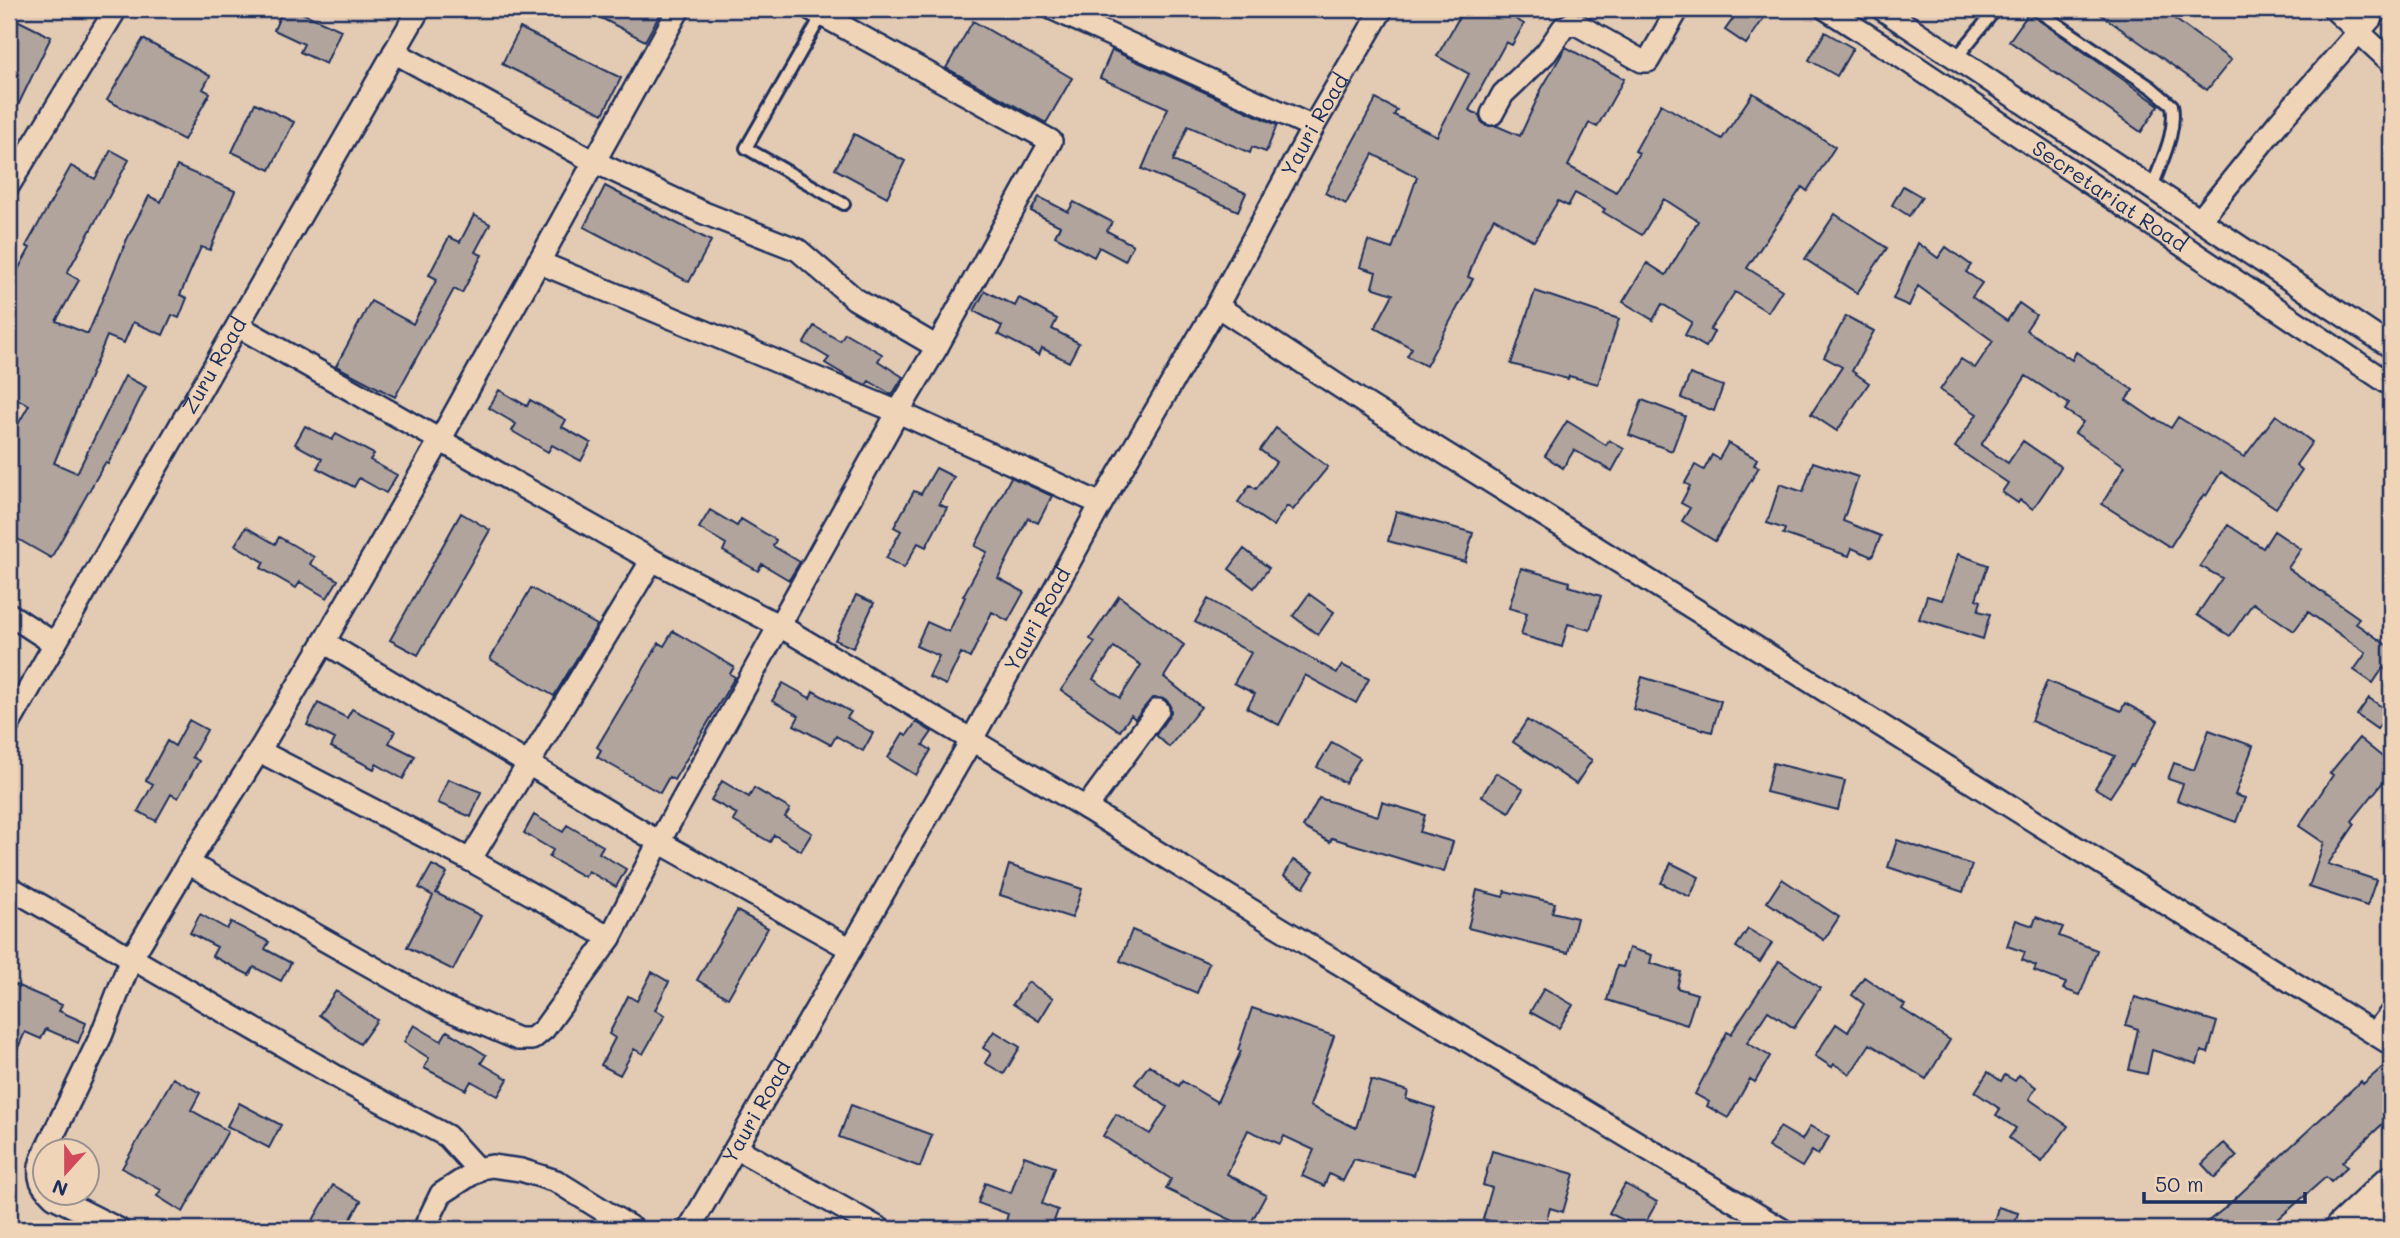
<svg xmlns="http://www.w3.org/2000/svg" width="2400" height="1238" viewBox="0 0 2400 1238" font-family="Mali,sans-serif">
	<rect width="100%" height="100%" fill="#e3cab2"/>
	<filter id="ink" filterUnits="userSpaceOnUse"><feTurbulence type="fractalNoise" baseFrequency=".0143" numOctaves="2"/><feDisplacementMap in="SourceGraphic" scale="14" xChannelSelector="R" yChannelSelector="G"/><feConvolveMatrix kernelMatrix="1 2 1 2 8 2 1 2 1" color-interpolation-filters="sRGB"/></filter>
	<g filter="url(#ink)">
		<path fill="#b1a49d" stroke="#1b2f5e" stroke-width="2" fill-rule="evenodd" d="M283 9H293L341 30 326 64 300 52 304 44 274 30Z
			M584 9H663L645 41Z
			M1464 9H1499L1524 24 1512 45 1506 42 1469 110 1479 115 1481 121 1486 126H1497L1520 136 1539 95H1538L1566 47 1624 79 1597 127 1589 123 1568 166 1616 192 1639 153 1635 151 1661 104 1722 139 1753 93 1835 147 1807 191 1802 187 1747 268 1782 290 1768 312 1735 292 1710 330 1714 332 1706 347 1685 335 1692 322 1662 304 1653 320 1623 302 1647 263 1666 275 1698 221 1664 199 1642 235 1603 212 1605 209 1575 193 1568 206 1558 201 1534 241 1494 218 1482 239 1468 277 1473 279 1426 366 1407 356 1412 348 1375 328 1393 294 1372 287 1376 272 1360 267 1368 241 1392 249 1417 177 1373 154 1346 204 1325 193 1376 99 1397 110 1394 115 1437 136 1469 74 1437 56Z
			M1740 9H1770L1746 44 1725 30Z
			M2093 9H2161L2231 60 2207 90Z
			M2029 13 2159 105 2141 132 2009 41Z
			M9 16 51 37 9 124Z
			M973 21 1072 78 1046 123 946 68Z
			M520 28 621 78 603 114 502 64Z
			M1825 32 1853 48 1837 76 1809 60Z
			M143 39 210 76 203 89 210 93 184 140 107 100Z
			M1112 50 1277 125 1266 152 1252 147 1250 153 1188 126 1173 161 1246 193 1238 211 1142 169 1168 108 1100 78Z
			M255 103 294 122 270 170 232 152Z
			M854 134 905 161 887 197 835 169Z
			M111 150 129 160 67 273 79 280 56 321 88 334 127 239 149 196 161 202 177 166 235 191 210 250 201 247 180 295 187 298 179 318 172 315 163 335 133 322 124 343 107 336 54 463 77 473 125 376 146 387 108 464 105 463 51 558 9 534V440L29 405 9 395V385L16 372 9 368V286L30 248 26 246 71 166 95 179Z
			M605 186 711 241 689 282 584 227Z
			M1903 186 1922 197 1909 216 1892 205Z
			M1039 197 1068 212 1074 202 1112 222 1107 231 1133 245 1125 261 1099 247 1094 257 1055 236 1060 226 1031 211Z
			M1835 214 1887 248 1857 293 1805 259Z
			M474 215 490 224 475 252 482 255 462 293 454 289 395 397 336 366 371 301 413 324 437 279 429 275 449 237 460 242Z
			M1918 243 1938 258 1946 247 1971 265 1966 272 1982 283 1972 297 2007 321 2019 303 2036 315 2026 330 2072 360 2076 352 2133 390 2126 400 2155 420 2156 419 2171 428 2178 417 2244 457 2276 415 2312 442 2296 465 2302 470 2276 508 2221 472 2206 496 2204 494 2170 547 2102 504 2125 466 2075 433 2083 422 2065 410 2069 404 2026 376 1981 445 2008 463 2023 441 2061 467 2033 509 2020 500 2018 503 2002 492 2008 483 1955 447 1977 414 1940 390 1961 359 1975 368 1993 341 1918 286 1909 306 1893 299Z
			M985 291 1015 306 1019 298 1057 319 1052 329 1079 343 1069 362 1042 348 1039 355 998 334 1002 326 974 311Z
			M1535 291 1619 319 1598 384 1569 376 1568 379 1511 364Z
			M1846 316 1874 331 1852 371 1869 383 1837 431 1811 414 1842 367 1824 357Z
			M814 326 840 341 845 333 882 354 878 361 903 377 892 395 869 381 866 385 850 378 825 363 829 358 804 343Z
			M1690 374 1723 386 1714 411 1681 398Z
			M499 390 527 406 530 400 566 420 562 427 591 443 581 461 552 445 548 452 512 431 516 424 489 408Z
			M1642 400 1685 416 1672 451 1629 435Z
			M1567 421 1606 445 1609 440 1624 449 1612 471 1574 450 1563 468 1545 456Z
			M305 426 332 440 336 434 374 454 370 460 397 475 386 493 359 478 354 487 317 468 322 459 295 444Z
			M1276 428 1328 467 1293 510 1287 506 1273 526 1238 502 1250 485 1256 489 1276 462 1260 450Z
			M1728 443 1757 459 1754 465 1759 467 1715 541 1682 521 1690 508 1681 503 1690 486 1685 483 1695 465 1704 470 1712 455 1719 459Z
			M1813 462 1858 477 1843 521 1881 536 1872 557 1852 548 1849 556 1783 534 1785 529 1767 523 1780 484 1803 492Z
			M936 468 954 477 939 504 947 508 926 547 918 543 904 568 886 558 901 531 894 527 914 491 921 494Z
			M1011 477 1052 496 1038 523 1028 518 998 578 1024 592 1008 621 992 612 970 658 961 653 946 685 929 677 939 656 916 646 927 622 949 632 965 597 963 596 987 552 975 546Z
			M710 510 737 526 741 519 776 540 773 546 800 562 789 580 762 564 758 571 723 551 726 544 699 528Z
			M1396 511 1473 533 1465 562 1388 541Z
			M461 513 490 530 418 655 390 640Z
			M2228 525 2263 548 2274 531 2301 549 2288 568 2359 618 2355 623 2391 648V674L2383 668 2373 683 2354 670 2366 653 2308 612 2294 631 2253 603 2230 636 2197 615 2222 578 2200 566Z
			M246 527 275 544 279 537 314 557 310 564 338 580 327 598 300 582 296 588 261 568 264 562 235 545Z
			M1244 549 1269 568 1254 588 1229 569Z
			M1958 554 1988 565 1976 599 1981 601 1978 611 1990 614 1983 639 1919 619 1927 596 1942 600Z
			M1521 568 1570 582 1569 586 1601 596 1590 630 1568 624 1562 647 1521 635 1527 613 1509 608Z
			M531 588 597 625 554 696 490 659Z
			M1309 594 1334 612 1318 635 1293 616Z
			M856 595 874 603 853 648 835 640Z
			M1119 596 1184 645 1164 677 1201 707 1169 747 1156 735 1171 712 1170 704 1165 699 1152 698 1135 719 1131 715 1120 731 1061 690 1095 642 1090 639ZM1114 647 1141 665 1120 698 1093 679Z
			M1208 599 1337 673 1342 665 1369 679 1356 703 1305 675 1279 725 1247 708 1255 694 1234 683 1251 653 1195 622Z
			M673 631 734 667 730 674 735 677 674 780 669 777 660 793 597 757 601 750 597 747 659 643 664 646Z
			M1642 677 1721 701 1712 732 1633 709Z
			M2047 681 2121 711 2125 703 2158 721 2133 766 2131 765 2110 797 2095 788 2115 756 2031 721Z
			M783 683 810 698 813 691 851 712 847 718 873 733 863 751 836 736 831 745 794 725 799 716 772 701Z
			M2369 698 2389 712 2377 729 2357 715Z
			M318 703 347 718 352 709 395 731 389 743 415 756 403 779 376 764 374 769 331 747 335 739 307 725Z
			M189 720 207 730 192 757 199 761 178 798 171 794 156 821 138 811 153 784 146 780 167 741 175 746Z
			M1527 720 1592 760 1576 784 1513 742Z
			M916 722 932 732 923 745 931 750 916 775 888 758 903 733 907 735Z
			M2209 730 2253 746 2235 795 2245 798 2236 822 2177 800 2183 784 2168 779 2174 763 2194 770Z
			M2359 738 2391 764V772L2352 821 2355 824 2328 864 2376 880 2367 906 2309 887 2324 843 2299 826 2333 775 2330 773Z
			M1332 742 1360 758 1345 783 1317 767Z
			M1773 763 1845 781 1838 810 1766 792Z
			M1496 773 1523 789 1509 812 1482 796Z
			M448 779 481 792 471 817 438 803Z
			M722 781 749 797 754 788 790 809 785 817 812 833 801 851 774 835 770 842 733 821 737 814 711 800Z
			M1319 798 1378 816 1382 802 1425 815 1420 832 1453 842 1444 872 1332 838 1330 842 1303 827Z
			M534 815 563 832 567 825 603 846 599 853 626 869 616 887 588 871 585 877 549 857 553 850 524 833Z
			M1897 840 1972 865 1963 892 1888 867Z
			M1293 860 1314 871 1304 887 1284 876Z
			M1671 863 1699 877 1690 897 1661 883Z
			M432 865 447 873 436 893 481 916 453 970 407 947 433 896 419 888Z
			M1009 865 1082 889 1072 918 1000 895Z
			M1782 879 1839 917 1824 940 1767 902Z
			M1477 890 1503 897 1505 891 1555 903 1552 912 1577 918 1568 953 1468 928Z
			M737 911 768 928 728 998 697 980Z
			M200 914 227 929 231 922 269 942 265 949 291 963 281 981 254 967 249 975 212 956 217 947 190 933Z
			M2036 917 2063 927 2059 936 2097 950 2080 995 2063 989 2066 983 2034 971 2036 966 2022 960 2025 952 2007 946 2016 920 2033 926Z
			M1748 929 1772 943 1760 962 1736 947Z
			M1132 930 1209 963 1197 993 1120 961Z
			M1629 948 1652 955 1650 963 1681 972 1677 988 1697 994 1687 1025 1607 1000 1617 966 1623 967Z
			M1779 961 1820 988 1794 1028 1768 1011 1747 1043 1770 1056 1755 1082 1750 1079 1728 1118 1707 1106 1709 1102 1695 1094 1727 1032 1731 1034Z
			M652 972 669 982 655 1010 665 1015 643 1054 634 1049 620 1075 601 1065 615 1038 609 1034 628 996 637 1001Z
			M1864 977 1905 1005 1902 1009 1950 1040 1926 1079 1870 1044 1850 1074 1834 1064 1832 1067 1815 1056 1836 1024 1848 1032 1864 1004 1852 995Z
			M9 982 62 1005 59 1011 86 1023 78 1043 46 1029 41 1039 25 1032 9 1068Z
			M1028 982 1053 998 1039 1021 1013 1004Z
			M1544 988 1573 1005 1559 1028 1530 1012Z
			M336 991 377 1020 360 1044 319 1015Z
			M2135 997 2217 1022 2208 1053 2201 1051 2197 1064 2152 1050 2147 1074 2129 1070 2138 1029 2126 1025Z
			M1252 1008 1334 1036 1310 1106 1356 1128 1371 1080 1408 1091 1406 1099 1435 1108 1414 1175 1354 1159 1343 1181 1329 1174 1324 1186 1302 1176 1314 1150 1284 1136 1280 1144 1248 1130 1227 1174 1266 1195 1248 1228 1166 1189 1171 1179 1103 1136 1116 1114 1150 1134 1167 1107 1135 1084 1149 1065 1179 1086 1182 1081 1217 1102 1241 1051 1238 1050Z
			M414 1025 441 1041 447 1031 486 1055 481 1063 508 1079 498 1096 471 1081 466 1090 424 1068 429 1058 404 1042Z
			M994 1031 1020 1047 1004 1074 985 1063 991 1053 983 1048Z
			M2391 1060V1116L2342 1162 2347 1167 2331 1182 2326 1177 2267 1229H2198L2225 1208 2361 1081 2363 1084Z
			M1988 1072 2001 1081 2005 1075 2015 1081 2019 1075 2036 1087 2029 1099 2068 1126 2042 1162 2009 1138 2016 1128 1996 1115 2000 1109 1975 1092Z
			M173 1078 200 1093 191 1110 228 1131 183 1212 157 1196 161 1190 122 1168Z
			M239 1103 281 1125 269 1148 227 1126Z
			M851 1105 932 1135 920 1167 839 1137Z
			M1810 1126 1829 1137 1818 1155 1812 1151 1802 1167 1768 1147 1780 1127 1802 1140Z
			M2224 1143 2237 1156 2215 1178 2202 1164Z
			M1492 1151 1574 1174 1563 1212 1550 1208 1544 1229H1491L1493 1222 1483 1219 1492 1188 1483 1185Z
			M1024 1156 1055 1167 1042 1204 1058 1210 1051 1229H1027L1006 1221 1008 1214 978 1203 985 1183 1011 1193Z
			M1625 1184 1657 1202 1642 1229 1609 1213Z
			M333 1185 361 1201 345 1229H308Z
			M1998 1207 2018 1213 2013 1229H1992Z"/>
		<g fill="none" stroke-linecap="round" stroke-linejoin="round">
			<defs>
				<path id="service" d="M2035 9 2152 88 2172 105C2177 133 2161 161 2152 188
					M822 15 746 148 844 204
					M1957 57 1996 9"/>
				<g id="minor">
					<path d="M1053 9 1313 127"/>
					<path id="s1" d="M1826 9 1900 56 2391 385"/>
					<path d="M1882 9 2391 347"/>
					<path d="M2334 9 2391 62"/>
					<path d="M394 52 593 161 704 213 798 250 855 299 937 347"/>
					<path d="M1492 114 1503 94 1546 53 1563 28 1571 24 1578 25 1642 61H1648L1678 9"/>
					<path d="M9 185 116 9"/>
					<path d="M2200 220 2279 122 2379 9"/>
					<path d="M538 262 898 412 937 347 1051 141 811 9"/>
					<path d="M1217 306 1363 402 2391 1044"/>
					<path d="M238 326 652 560 780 626 1086 808 1272 923 1781 1229"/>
					<path d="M9 614 55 644"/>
					<path d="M324 642 440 440 679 9"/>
					<path id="s2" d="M9 724 419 9"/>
					<path d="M259 751 470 860 610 938"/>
					<path d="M1086 808 1158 710"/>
					<path d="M470 860 652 560"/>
					<path d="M188 863 445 1008 518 1039H532L544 1029 610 938 659 842 898 412 1101 504"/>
					<path d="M9 887 351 1085 447 1136 478 1170"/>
					<path d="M2375 1033 2391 1013"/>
					<path d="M736 1148 880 1229"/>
					<path d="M46 1150 101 1036 131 959 188 863 259 751 324 642 659 842 851 949"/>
					<path d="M46 1151C39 1163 36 1178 46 1189"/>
					<path d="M49 1192 54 1197 118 1229"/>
					<path d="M424 1229 441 1194 481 1168 492 1166 521 1170 556 1181 633 1229"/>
					<path id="s3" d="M689 1229 971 741 1101 504 1217 306 1313 127 1382 9"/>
				</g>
				<path id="trunk" d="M2343 1229 2391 1184
					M2389 1229 2391 1227"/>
			</defs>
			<use href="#service" stroke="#1b2f5e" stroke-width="16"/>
			<use href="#minor" stroke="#1b2f5e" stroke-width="26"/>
			<use href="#trunk" stroke="#1b2f5e" stroke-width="40"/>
			<use href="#service" stroke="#f0d4b7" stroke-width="10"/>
			<use href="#minor" stroke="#f0d4b7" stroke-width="21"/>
			<use href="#trunk" stroke="#f0d4b7" stroke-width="35"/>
		</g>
	</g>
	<g text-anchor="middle" stroke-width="5" stroke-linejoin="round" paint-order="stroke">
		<g font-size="21" fill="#1b2f5e" stroke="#f0d4b7">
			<text dy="7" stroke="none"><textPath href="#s3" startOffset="1269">Yauri Road</textPath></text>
			<text dy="7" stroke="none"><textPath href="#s1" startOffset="340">Secretariat Road</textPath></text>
			<text dy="7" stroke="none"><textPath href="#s2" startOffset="413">Zuru Road</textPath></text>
			<text dy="7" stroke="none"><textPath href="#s3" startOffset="702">Yauri Road</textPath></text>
			<text dy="7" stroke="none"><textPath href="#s3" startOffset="135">Yauri Road</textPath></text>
		</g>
	</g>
	<rect width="2400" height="1238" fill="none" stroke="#f0d4b7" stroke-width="35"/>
	<rect x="18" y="18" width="2365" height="1203" fill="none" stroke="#1b2f5e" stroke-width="2.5" filter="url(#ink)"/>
	<g transform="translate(66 1172) rotate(201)"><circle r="33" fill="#f0d4b7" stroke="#9b9293" stroke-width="2"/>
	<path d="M0-5L12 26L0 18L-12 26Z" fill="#d1495b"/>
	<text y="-10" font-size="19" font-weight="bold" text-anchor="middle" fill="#1b2f5e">N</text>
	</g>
	<path d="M2144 1192v10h161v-10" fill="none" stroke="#1b2f5e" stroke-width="3.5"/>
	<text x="2155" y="1192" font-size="21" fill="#1b2f5e" stroke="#f0d4b7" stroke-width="5" paint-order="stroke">50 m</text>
</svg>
